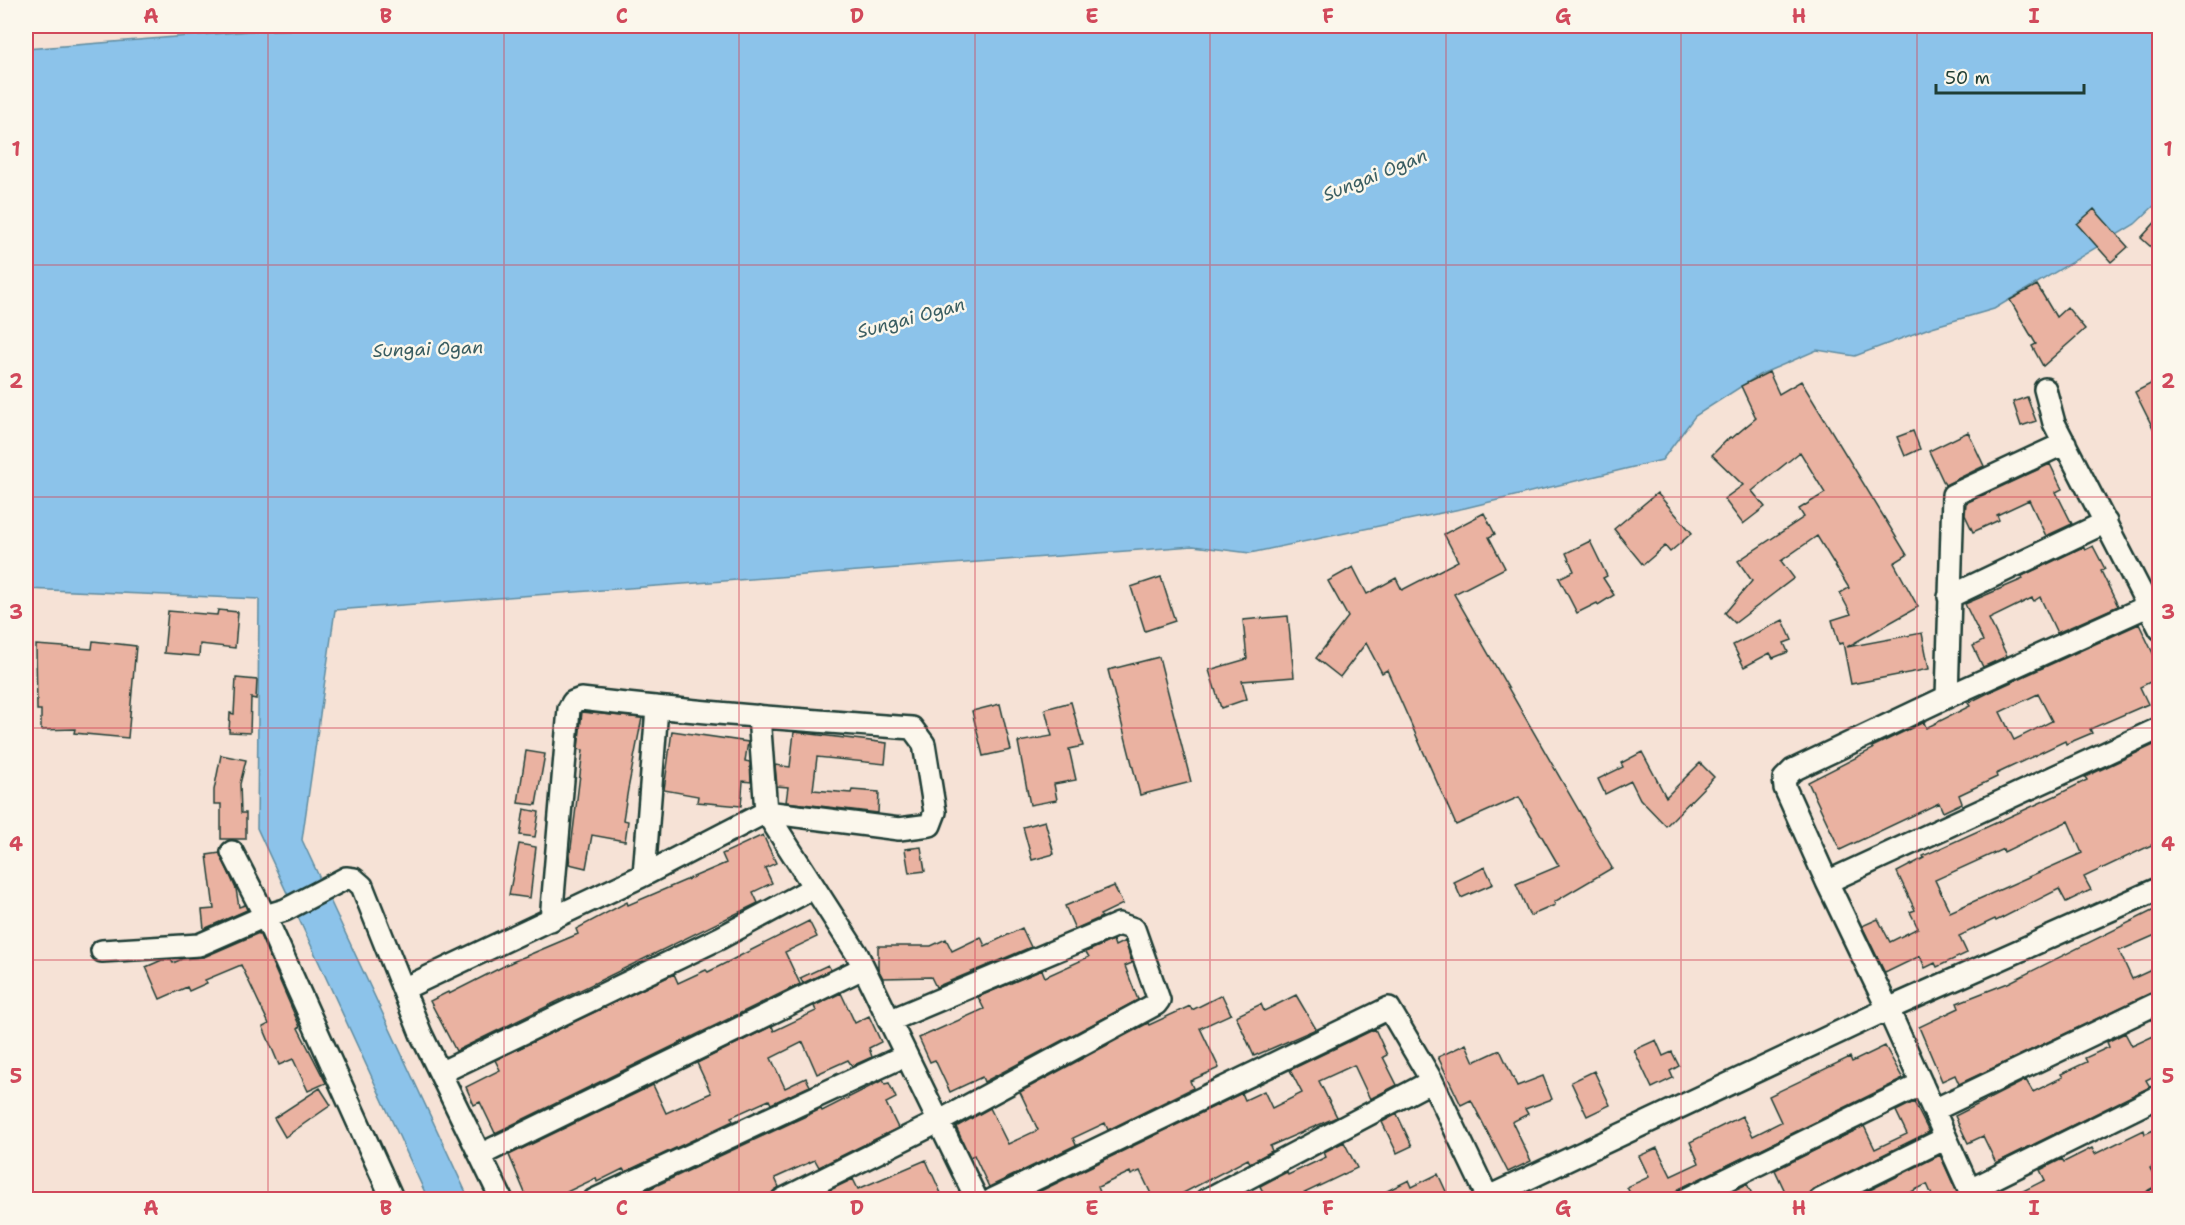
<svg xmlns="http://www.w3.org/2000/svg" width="2185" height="1225" viewBox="0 0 2185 1225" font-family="'Shantell Sans',sans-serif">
	<rect width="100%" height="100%" fill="#f6e2d6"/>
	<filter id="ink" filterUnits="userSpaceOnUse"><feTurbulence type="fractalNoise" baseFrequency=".0167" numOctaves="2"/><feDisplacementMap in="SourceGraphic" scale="12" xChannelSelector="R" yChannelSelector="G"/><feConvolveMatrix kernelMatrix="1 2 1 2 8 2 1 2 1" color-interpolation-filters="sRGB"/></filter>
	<g filter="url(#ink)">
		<path fill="#8cc3ea" stroke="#608da1" stroke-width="1.5" d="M401 26H2159V201L2135 224 1994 309 1932 327 1855 356 1817 350 1759 375 1695 416 1662 460 1465 508 1250 553 1193 546 335 610 302 840 469 1199H428L257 828 259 599 26 589V49L250 31Z"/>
		<path fill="#eab2a1" stroke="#1f3d34" stroke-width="1.5" fill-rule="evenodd" d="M2094 209 2128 247 2111 262 2077 224Z
			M2160 217V255L2141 238Z
			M2037 285 2056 317 2067 307 2085 329 2043 366 2032 346 2036 344 2010 300Z
			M1769 372 1779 394 1801 381 1907 555 1894 563 1918 607 1847 647 1922 633 1929 669 1851 684 1843 643 1839 644 1832 620 1851 614 1840 593 1849 588 1817 536 1781 561 1794 578 1735 623 1725 613 1752 581 1738 561 1804 517 1799 509 1825 493 1800 452 1752 491 1765 507 1743 524 1724 499 1743 485 1712 455 1730 437 1732 438 1756 418 1741 386Z
			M2160 379V442L2135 392Z
			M2027 397 2036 421 2021 426 2013 402Z
			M1913 431 1920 449 1905 456 1897 437Z
			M1968 432 1984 466 1945 485 1929 451Z
			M2050 464 2062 489 2056 492 2072 524 2046 536 2029 500 1997 515 1999 520 1973 532 1965 515 1966 503Z
			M1657 493 1692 533 1670 552 1665 546 1643 565 1614 529Z
			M1484 513 1495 534 1489 537 1505 568 1454 594 1612 868 1554 902 1555 905 1530 916 1516 884 1559 866 1519 797 1456 825 1387 670 1382 673 1366 643 1340 677 1316 658 1348 617 1328 581 1353 567 1367 594 1396 578 1402 590 1458 561 1444 534Z
			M1590 541 1607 576 1603 578 1614 595 1598 605 1597 603 1577 613 1559 578 1574 571 1566 553Z
			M2093 546 2105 569 2101 571 2118 606 2057 633 2040 597 2034 601 2032 598 1989 619 2007 656 1983 667 1973 646 1983 641 1965 604 2023 579 2022 576 2083 547 2085 550Z
			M1161 577 1175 621 1145 631 1131 587Z
			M218 610 238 612 235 648 200 644 199 656 164 653 168 611 217 615Z
			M1288 616 1294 677 1242 681 1247 699 1221 708 1209 670 1247 659 1243 620Z
			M1783 620 1792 640 1784 643 1788 652 1773 658 1770 653 1744 667 1733 645Z
			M2139 624 2160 668V677L2140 687 2148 704 2090 729 2092 733 2066 744 2065 741 1996 774 1997 777 1959 795 1962 803 1943 812 1939 803 1840 850 1808 782 1873 749 1872 747 1924 722 1926 728 1970 706 1968 703 1994 690ZM2038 694 2052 721 2014 740 2000 712Z
			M93 641 136 646 128 738 74 733 75 729 41 730V710H37L36 645 92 649Z
			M1159 657 1191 782 1140 795 1108 670Z
			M236 678 257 680 256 699 251 698 250 733 229 732 230 713 234 714Z
			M1071 702 1083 746 1069 749 1076 780 1054 784 1057 800 1030 805 1018 742 1052 736 1045 709Z
			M1000 704 1011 750 983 756 972 711Z
			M582 712 642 718 628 789 623 820 628 821 625 841 592 835 586 868 569 864 583 750 578 749Z
			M672 731 748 742 745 761 750 762 751 782 743 781 741 806 697 802 698 796 664 790Z
			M794 732 887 743 885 764 817 757 813 790 851 793 852 790 879 792 878 813 786 802 788 787 777 786 775 765 790 767Z
			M2160 742V841L2084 877 2091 890 2066 902 2059 889 1996 921 1995 919 1959 936 1967 953 1937 967 1935 963 1925 968 1920 956 1885 973 1862 926 1878 919 1890 942 1918 928 1910 912 1915 910 1897 872 1924 858 1923 856 2055 796 2087 780 2085 777ZM2068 821 2082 853 1950 912 1935 880 2003 849 2004 852Z
			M526 751 545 754 536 805 518 803Z
			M1642 752 1666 797 1700 763 1714 777 1666 826 1640 799 1631 781 1605 794 1598 779 1623 767 1621 763Z
			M221 755 246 760 240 784 241 813H246V839H221V804H214V790Z
			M524 809 539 812 535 837 520 835Z
			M1045 821 1054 854 1032 860 1023 827Z
			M763 835 776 863 765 868 772 883 753 892 758 903 456 1051 430 1001 448 992 449 994 512 962 578 934 576 929 627 902 628 905 726 863 722 854Z
			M519 844 536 847 530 898 509 895Z
			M921 847 925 871 909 873 905 849Z
			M220 853 236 889 239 907 245 905 247 910 204 929 202 910 214 909 207 855Z
			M1485 867 1493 884 1461 898 1454 882Z
			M1114 886 1123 904 1100 915 1102 917 1075 929 1065 906Z
			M2160 907V933L2119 951 2132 979 2160 966V989L1959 1084 1955 1075 1942 1081 1919 1027 1959 1008 1957 1003 2008 983Z
			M809 921 817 937 785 952 800 984 495 1133 480 1102 474 1105 466 1087 500 1070 495 1060 674 974 678 983 706 970 708 972Z
			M1022 928 1031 947 936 987 931 977 883 978 878 969V946H931L946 939 952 951 981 937 985 946Z
			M259 933 300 1027 298 1028 326 1083 308 1091 293 1059 279 1065 263 1027 269 1024 241 965 205 980 207 983 189 991 187 987 160 999 146 967 162 960H171L173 963 182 959 204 957Z
			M1113 940 1115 946 1125 941 1132 963 1125 966 1138 1000 984 1082 982 1077 950 1092 935 1060 930 1062 919 1038 984 1009 978 997 1042 970 1045 977 1089 957 1086 952Z
			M828 965 831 970 803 983 800 978Z
			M841 993 855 1023 869 1016 881 1042 869 1048 872 1057 852 1066 848 1060 817 1074 803 1042 771 1058 785 1088 806 1078 810 1086 771 1104 769 1100 731 1117 733 1121 625 1172 623 1169 597 1182 596 1178 550 1200H528L509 1155 653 1085 666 1113 711 1093 697 1063 772 1026 774 1031 816 1011 814 1006Z
			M1222 995 1231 1014 1200 1028 1219 1068 1190 1081 1193 1088 1108 1130 1105 1123 1073 1138 1076 1145 989 1187 974 1155 970 1157 956 1127 990 1108 1008 1144 1038 1130 1020 1092 1148 1023 1149 1025 1190 1006 1192 1010Z
			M1296 995 1316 1029 1254 1056 1236 1016 1261 1004 1264 1011Z
			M1375 1029 1387 1055 1383 1057 1397 1085 1370 1099 1354 1065 1319 1081 1337 1117 1270 1146 1272 1151 1250 1163 1248 1159 1170 1200H1154L1140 1171 1131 1175 1130 1172 1098 1187 1103 1200H1022L1242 1093 1245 1100 1264 1091 1272 1108 1302 1093 1290 1070Z
			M2125 1033 2132 1046 2160 1033V1073L2146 1080 2150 1087 1996 1163 1983 1136 1968 1143 1955 1116 2026 1080 2033 1092 2063 1077 2061 1074 2087 1062 2085 1058 2109 1047 2107 1042Z
			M1656 1040 1663 1056 1672 1052 1679 1066 1670 1071 1673 1078 1652 1088 1634 1050Z
			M1466 1044 1474 1062 1500 1050 1517 1086 1543 1076 1552 1099 1525 1109 1528 1114 1512 1122 1531 1161 1508 1172 1471 1100 1461 1105 1438 1057Z
			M1885 1046 1903 1079 1679 1189 1664 1200H1633L1627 1187 1649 1177 1639 1156 1657 1148 1671 1176 1699 1163 1690 1142 1742 1116 1753 1136 1781 1122 1769 1096 1850 1057 1852 1062Z
			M1594 1071 1610 1105 1587 1116 1571 1082Z
			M883 1080 885 1084 889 1083 896 1098 886 1103 898 1128 819 1167 815 1160 775 1178 779 1187 772 1193 769 1200H638L636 1195 821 1109 822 1111Z
			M320 1088 331 1105 285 1137 274 1118Z
			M1914 1102 1929 1132 1814 1189 1807 1200H1789L1775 1170 1864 1126 1875 1149 1907 1134 1896 1111Z
			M1397 1114 1412 1146 1397 1153 1382 1122Z
			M2160 1127V1163L2150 1168 2159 1186 2146 1193 2143 1200H2005L2045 1180 2040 1170 2062 1159 2064 1162 2092 1148 2095 1154 2144 1130 2145 1134Z
			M1344 1142 1357 1168 1290 1200H1267L1260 1186 1287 1172 1288 1175 1326 1157 1324 1152Z
			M1940 1155 1958 1195 1948 1200H1934L1927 1184 1895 1200H1850Z
			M926 1160 944 1200H907L904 1194 892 1200H835L830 1190 853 1179 858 1189Z
			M1438 1174 1450 1200H1369L1409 1180 1412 1187Z
			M1747 1184 1755 1200 1715 1199Z"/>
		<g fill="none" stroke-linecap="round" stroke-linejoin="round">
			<defs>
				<path id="minor" d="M2045 389 2054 423 2160 629
					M2065 443 1953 495 1947 697 1793 770 1784 779 1785 788 1827 882 1888 1009 2160 888
					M1949 597 2106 522
					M1947 697 2148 606
					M644 875 657 708
					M1827 882 2160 728
					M551 920 569 709 573 702 581 699C691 712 801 720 912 728L924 744 935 812 930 825 899 829 766 812 759 716
					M102 951 199 945 265 916 232 852
					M440 1073 720 938 813 888
					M1934 1110 2160 1002
					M480 1155 863 968
					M1970 1190 2160 1096
					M393 1200 265 916 285 910 346 878 354 879 362 886 403 989
					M502 1200 421 1034 403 989 644 875 766 812 857 954 977 1200
					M594 1200 904 1056
					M782 1200 938 1122 1156 1004 1159 1000 1134 929 1119 924 889 1021
					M992 1200 1389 1008 1432 1081 1489 1200
					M1206 1200 1432 1081
					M1482 1200 1888 1009 1974 1200
					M1685 1200 1922 1084
					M1820 1200 1946 1138
					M2156 1200 2160 1198"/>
			</defs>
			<use href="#minor" stroke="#1f3d34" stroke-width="26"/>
			<use href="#minor" stroke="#fbf7ec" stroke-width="21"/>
		</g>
	</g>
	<path fill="none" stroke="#d1495b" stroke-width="1.5" stroke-opacity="0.55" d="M268 26V1200M504 26V1200M739 26V1200M975 26V1200M1210 26V1200M1446 26V1200M1681 26V1200M1917 26V1200M26 265H2160M26 497H2160M26 728H2160M26 960H2160"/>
	<g text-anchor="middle" stroke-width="5" stroke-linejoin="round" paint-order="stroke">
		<g font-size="18" font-style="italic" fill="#3a5e62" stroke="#fbf7ec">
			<text transform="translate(1375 175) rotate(-22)" y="6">Sungai Ogan</text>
			<text transform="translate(911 318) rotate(-15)" y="6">Sungai Ogan</text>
			<text transform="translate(428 349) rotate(-2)" y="6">Sungai Ogan</text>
		</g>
	</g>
	<rect width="2185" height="1225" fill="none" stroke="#fbf7ec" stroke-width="66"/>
	<path d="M1936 84v9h148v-9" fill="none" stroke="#1f3d34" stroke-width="3"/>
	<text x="1945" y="84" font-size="18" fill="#1f3d34" stroke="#fbf7ec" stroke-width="4.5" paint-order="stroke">50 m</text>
	<rect x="33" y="33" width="2119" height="1159" fill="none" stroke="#d1495b" stroke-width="2"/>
	<g font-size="20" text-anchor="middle" font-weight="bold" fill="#d1495b">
		<text x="151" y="23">A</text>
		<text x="386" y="23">B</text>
		<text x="622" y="23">C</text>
		<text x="857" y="23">D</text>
		<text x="1092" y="23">E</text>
		<text x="1328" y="23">F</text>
		<text x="1563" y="23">G</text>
		<text x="1799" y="23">H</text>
		<text x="2034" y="23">I</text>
		<text x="16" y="156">1</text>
		<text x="2168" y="156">1</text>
		<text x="16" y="388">2</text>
		<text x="2168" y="388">2</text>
		<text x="16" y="619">3</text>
		<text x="2168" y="619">3</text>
		<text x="16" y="851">4</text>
		<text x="2168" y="851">4</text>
		<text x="16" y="1083">5</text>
		<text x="2168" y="1083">5</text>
		<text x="151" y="1215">A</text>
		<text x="386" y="1215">B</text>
		<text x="622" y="1215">C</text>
		<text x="857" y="1215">D</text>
		<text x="1092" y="1215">E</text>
		<text x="1328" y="1215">F</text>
		<text x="1563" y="1215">G</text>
		<text x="1799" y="1215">H</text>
		<text x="2034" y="1215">I</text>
	</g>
</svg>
